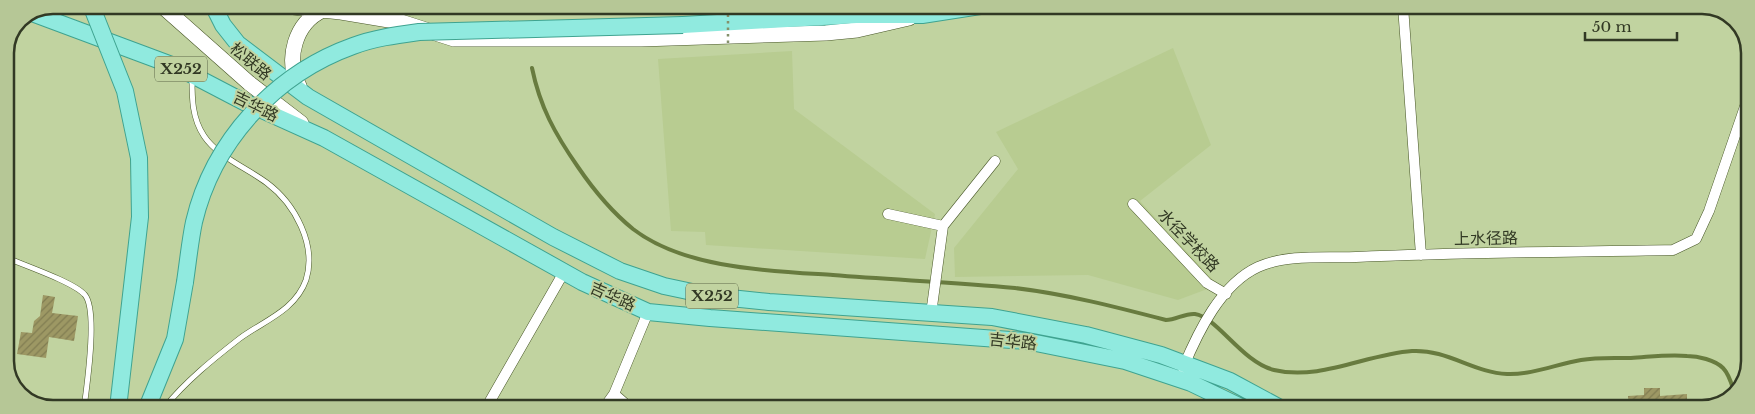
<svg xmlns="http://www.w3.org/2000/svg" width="1755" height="414" viewBox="0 0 1755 414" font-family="'Libre Baskerville','Noto Sans SC',serif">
	<defs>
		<pattern id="building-hatch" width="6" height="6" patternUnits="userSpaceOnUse" patternTransform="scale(1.25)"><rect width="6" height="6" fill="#9d9864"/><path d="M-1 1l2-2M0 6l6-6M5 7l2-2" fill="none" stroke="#817d52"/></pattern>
	</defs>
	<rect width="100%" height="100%" fill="#c1d3a0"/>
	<path fill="#b8cc91" d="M1173 48 1211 145 1140 201 1218 285 1178 300 1088 275 955 277 954 248 1018 169 996 132Z
		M792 51 794 109 935 214 925 259 706 245 705 232 671 231 658 59Z"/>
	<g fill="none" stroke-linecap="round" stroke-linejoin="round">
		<path stroke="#687b3f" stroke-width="4" d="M532 68C540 107 555 134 578 167 593 189 612 212 633 229 685 269 770 271 833 275 893 280 954 282 1015 288 1066 294 1116 307 1166 320 1176 320 1185 313 1195 314 1217 317 1242 362 1274 370 1320 381 1367 354 1412 351 1447 349 1474 373 1507 374 1532 375 1557 364 1581 360 1597 357 1615 358 1631 358 1649 357 1669 354 1687 356 1698 356 1715 360 1723 368 1730 375 1732 386 1735 395"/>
	</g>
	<path fill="url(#building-hatch)" d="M43 295 55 297 52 313 78 316 74 341 49 337 46 358 17 354 21 332 32 333 34 321 40 316Z
		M1644 388H1660V396L1687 394V407L1675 409H1629L1628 396 1644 395Z"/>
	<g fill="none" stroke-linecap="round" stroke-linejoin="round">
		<defs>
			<path id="lane" d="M5 257C23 265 74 282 85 295 98 311 87 385 84 408
				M164 408C186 381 212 360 239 339 263 321 295 311 306 280 317 245 295 204 267 183 247 168 218 157 204 136 192 118 192 98 192 78"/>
			<path id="street" d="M1403 6 1421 255
				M1133 204 1207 283 1226 294
				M888 214 943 226
				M931 314 943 226 995 161
				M1183 368C1198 332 1221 284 1258 267 1287 254 1325 258 1356 257 1461 252 1568 252 1673 250L1696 239 1709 211 1750 92
				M614 394 630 408
				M486 408 564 272
				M604 408 614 394 648 312"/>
			<path id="secondary" d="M161 5 249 83 301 123
				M274 5 341 12 401 22 454 39H641L826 33 857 30 909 18
				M299 86C285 59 295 23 323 10"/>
			<path id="primary" d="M213 5 223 25 238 44 308 97 553 237 620 271 664 286 711 296 769 302 992 317 1086 335 1161 355 1230 381 1282 409
				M32 13 177 67 244 102 324 138 582 282 648 312 710 318 1026 341 1125 361 1191 383 1245 409
				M683 25 856 15H922L980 6
				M147 408 175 339 185 282"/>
		</defs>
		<use href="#lane" stroke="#475627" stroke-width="6"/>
		<use href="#street" stroke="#475627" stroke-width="11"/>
		<use href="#secondary" stroke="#475627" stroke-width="16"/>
		<use href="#primary" stroke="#3fa390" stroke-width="18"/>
		<use href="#lane" stroke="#fff" stroke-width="5"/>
		<use href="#street" stroke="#fff" stroke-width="10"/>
		<use href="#secondary" stroke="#fff" stroke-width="15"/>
		<use href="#primary" stroke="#90eadf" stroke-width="16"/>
		<defs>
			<path id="primary-bridge" d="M91 5 125 91 139 158 140 217 118 408
				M185 282C188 262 190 241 194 222 213 141 275 74 353 46 374 38 397 35 419 32L683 25"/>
		</defs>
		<use href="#primary-bridge" stroke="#3fa390" stroke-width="18" stroke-linecap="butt"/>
		<path stroke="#84916b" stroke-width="2.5" stroke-dasharray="2.5 4" stroke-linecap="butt" d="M728 43V5"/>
		<use href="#primary-bridge" stroke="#90eadf" stroke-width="16"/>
	</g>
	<g text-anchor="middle" stroke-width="4" stroke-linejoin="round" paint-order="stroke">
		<g fill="#c1d3a0" stroke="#5d6749" stroke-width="1">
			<rect x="155" y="56.5" width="52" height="25" rx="4"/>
			<rect x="686" y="283.5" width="52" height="25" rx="4"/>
		</g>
		<g font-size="15" font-weight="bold" fill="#323924">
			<text x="181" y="74">X252</text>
			<text x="712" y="301">X252</text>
		</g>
		<g font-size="16" fill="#323924" stroke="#c1d3a0">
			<text transform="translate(251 61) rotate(40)" y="6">松联路</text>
			<text transform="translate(256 106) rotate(26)" y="6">吉华路</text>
			<text transform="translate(1486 238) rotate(-1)" y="6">上水径路</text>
			<text transform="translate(1189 240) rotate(46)" y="6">水径学校路</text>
			<text transform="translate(613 296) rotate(24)" y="6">吉华路</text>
			<text transform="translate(1013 341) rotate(6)" y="6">吉华路</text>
		</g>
	</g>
	<path d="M0 0H1755V414H0ZM53 14H1702A39 39 0 0 1 1741 53V361A39 39 0 0 1 1702 400H53A39 39 0 0 1 14 361V53A39 39 0 0 1 53 14Z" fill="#b6c796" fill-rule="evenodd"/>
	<path fill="none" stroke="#323924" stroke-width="2.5" d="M53 14H1702A39 39 0 0 1 1741 53V361A39 39 0 0 1 1702 400H53A39 39 0 0 1 14 361V53A39 39 0 0 1 53 14Z"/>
	<path d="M1585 32v8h92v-8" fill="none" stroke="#323924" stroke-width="2.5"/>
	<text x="1592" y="32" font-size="15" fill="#323924" stroke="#c1d3a0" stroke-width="4" paint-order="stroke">50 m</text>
</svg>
